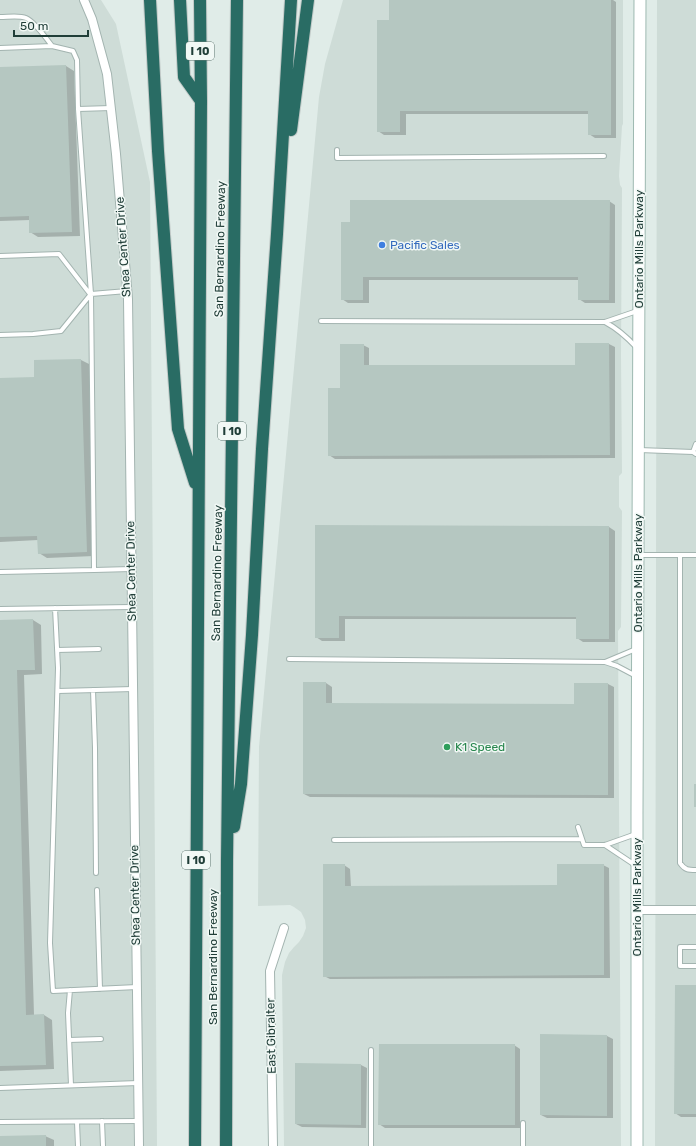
<svg xmlns="http://www.w3.org/2000/svg" width="696" height="1146" viewBox="0 0 696 1146" font-family="Rubik,sans-serif">
	<rect width="100%" height="100%" fill="#e0ece8"/>
	<path fill="#cedcd7" d="M0 0H101L116 24 150 182 157 1146H0Z
		M343 0H623V124L622 126 619 176 620 185 622 188 621 356 622 473 619 476V507L622 511 621 627 618 631 621 1146H284L282 975 285 962 289 953 294 947 299 942 303 936 306 928 305 920 301 912 294 907 290 905 258 906 259 747 319 97 325 64Z
		M657 0H696V1146H655Z"/>
	<path fill="#0003" d="M390 0H613L616 2V138H595L589 134V114H406V135H384L378 131 390 21Z
		M66 66 74 71 80 236 38 237 30 232V220L0 221V68Z
		M609 201 615 205V303H585L579 299V280H369V303H348L342 299 351 223Z
		M576 344H609L615 347V458L335 459 329 455 341 389 363 345 369 348V366H576Z
		M81 360 89 364 94 556 47 558 39 553 38 540 0 542V379L35 378Z
		M316 526 609 527 615 531V642H583L577 638V619H345V641H322L316 637Z
		M33 620 41 625 42 674 24 675 34 1015H44L52 1020 54 1069 0 1071V621Z
		M304 683H326L332 687V704L575 705 608 684 614 687V798L310 797 304 794Z
		M344 865 350 869 351 887 558 886 603 865 609 868 610 978 330 979 324 976Z
		M696 986V1117H681L675 1113Z
		M541 1035 607 1036 613 1039V1118H547L541 1115Z
		M514 1045 520 1049V1128H385L379 1124Z
		M361 1065 367 1068 366 1128 302 1127 296 1124Z
		M45 1136 54 1140V1146H0V1137Z"/>
	<path fill="#b5c7c1" d="M389 0H611V135H588V111H400V132H377V20H389Z
		M66 65 72 232 29 233V216L0 217V67Z
		M350 200H610L609 300H578V277H363V300H341V222H350Z
		M575 343H609L610 455 328 456V388H340V344H364V365H575Z
		M81 359 87 552 38 554 37 536 0 537V378L34 377V360Z
		M315 525 609 526V639H576V617L339 616V638H315Z
		M33 619 35 670H17L26 1015 44 1014 46 1065 0 1066V620Z
		M303 682H326V703L574 704V683H608V795L303 794Z
		M694 784H696V807H694Z
		M323 864H345V886L557 885V864H604V975L323 977Z
		M675 985H696V1114H674Z
		M540 1034 607 1035V1116L540 1115Z
		M379 1044H515V1125H378Z
		M295 1063 361 1064V1125L295 1124Z
		M46 1135V1146H0V1136Z"/>
	<g fill="none" stroke-linecap="round" stroke-linejoin="round">
		<defs>
			<path id="service" d="M0 17C8 17 19 15 26 18 35 22 46 38 52 46
				M0 48 52 46 73 51 77 60 78 109 91 294 94 570 131 569
				M78 109 111 108
				M337 150V158L604 156
				M0 256 59 254 90 294
				M321 321 605 322 637 311
				M605 322C618 329 627 337 637 348
				M0 335 33 334 61 331 91 294 127 291
				M639 450 693 452 696 454
				M693 452 696 444
				M638 555H696
				M680 555V863C685 870 688 870 696 870
				M0 572 94 570
				M55 608 58 668 50 943 53 991 137 987
				M0 609 131 607
				M57 650 99 649
				M289 659 605 662 617 666 636 676
				M605 662 636 649
				M93 690 95 748 96 873
				M58 691 133 689
				M578 827 584 845H605L636 834
				M334 840 582 839
				M605 845 635 865
				M97 890 100 989
				M696 947H680V966H696
				M70 990 68 1013 71 1085
				M69 1040 101 1039
				M0 1088 138 1083
				M102 1121 103 1146
				M0 1122 138 1121
				M77 1122 78 1146
				M371 1146V1050
				M523 1146V1123"/>
			<path id="minor" d="M84 0 92 19 107 74 116 154 128 299 139 1146
				M637 910H696
				M273 1146 270 971 284 928"/>
			<path id="secondary" d="M637 1146V814L640 0"/>
			<path id="motorway" d="M150 0 158 151 178 429 195 483
				M180 0 184 77 201 101
				M291 130 308 0
				M234 827 241 784 252 635 262 449 277 234 291 0
				M195 1146 201 101 200 0
				M226 1146 227 861 237 0"/>
		</defs>
		<use href="#service" stroke="#a3b4b0" stroke-width="6"/>
		<use href="#minor" stroke="#a3b4b0" stroke-width="10"/>
		<use href="#secondary" stroke="#9eb9b1" stroke-width="13"/>
		<use href="#motorway" stroke="#c1c9c7" stroke-width="14"/>
		<use href="#service" stroke="#fff" stroke-width="4"/>
		<use href="#minor" stroke="#fff" stroke-width="8"/>
		<use href="#secondary" stroke="#fff" stroke-width="11"/>
		<use href="#motorway" stroke="#296c64" stroke-width="12"/>
	</g>
	<circle fill="#3f7fe0" stroke="#f1f8f5" stroke-width="1.5" cx="382" cy="245" r="4"/>
	<circle fill="#2e9e5b" stroke="#f1f8f5" stroke-width="1.5" cx="447" cy="747" r="4"/>
	<g text-anchor="middle" stroke-width="3" stroke-linejoin="round" paint-order="stroke">
		<g fill="#f1f8f5" stroke="#5f7671" stroke-width="1">
			<rect x="186" y="42" width="28" height="18" rx="3"/>
			<rect x="218" y="422" width="28" height="18" rx="3"/>
			<rect x="182" y="851" width="28" height="18" rx="3"/>
		</g>
		<g font-size="11" font-weight="bold" fill="#203e38">
			<text x="200" y="55">I 10</text>
			<text x="232" y="435">I 10</text>
			<text x="196" y="864">I 10</text>
		</g>
		<g font-size="12" fill="#366cbe" stroke="#f1f8f5" text-anchor="start">
			<text x="390" y="249">Pacific Sales</text>
		</g>
		<g font-size="12" fill="#203e38" stroke="#f1f8f5">
			<text transform="translate(123 247) rotate(-94)" y="4">Shea Center Drive</text>
			<text transform="translate(220 249) rotate(-89)" y="4">San Bernardino Freeway</text>
			<text transform="translate(639 249) rotate(-90)" y="4">Ontario Mills Parkway</text>
			<text transform="translate(131 571) rotate(-91)" y="4">Shea Center Drive</text>
			<text transform="translate(217 573) rotate(-89)" y="4">San Bernardino Freeway</text>
			<text transform="translate(638 573) rotate(-90)" y="4">Ontario Mills Parkway</text>
			<text transform="translate(135 895) rotate(-91)" y="4">Shea Center Drive</text>
			<text transform="translate(637 897) rotate(-90)" y="4">Ontario Mills Parkway</text>
			<text transform="translate(213 957) rotate(-90)" y="4">San Bernardino Freeway</text>
			<text transform="translate(271 1036) rotate(-91)" y="4">East Gibralter</text>
		</g>
		<g font-size="12" fill="#27864d" stroke="#f1f8f5" text-anchor="start">
			<text x="455" y="751">K1 Speed</text>
		</g>
	</g>
	<path d="M14 30v6h74v-6" fill="none" stroke="#203e38" stroke-width="2"/>
	<text x="20" y="30" font-size="12" fill="#203e38" stroke="#f1f8f5" stroke-width="3" paint-order="stroke">50 m</text>
</svg>
